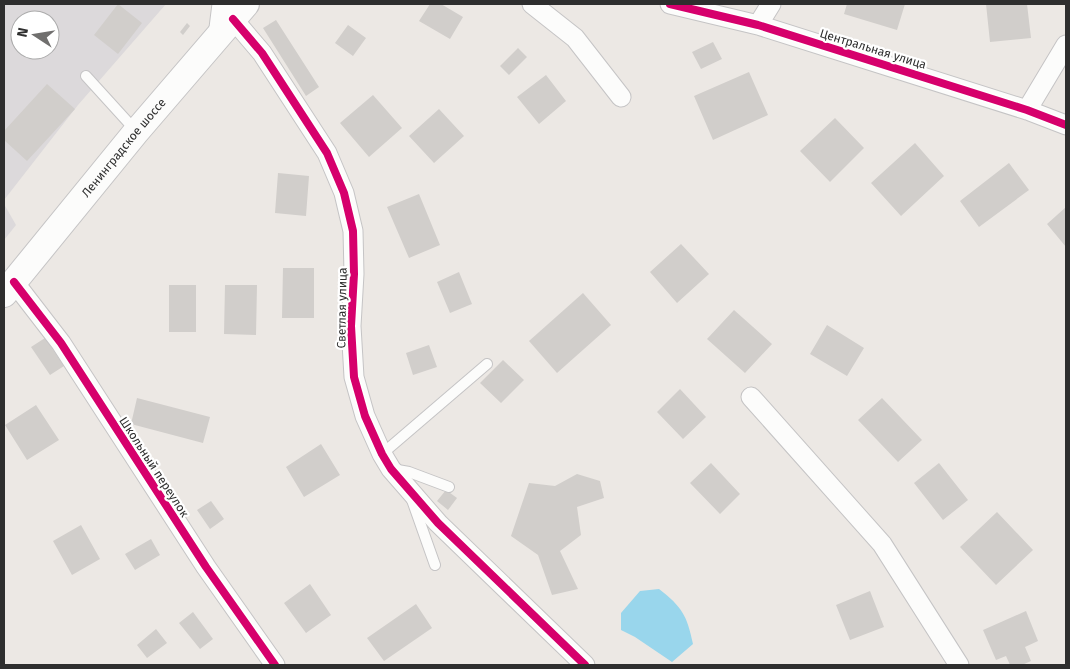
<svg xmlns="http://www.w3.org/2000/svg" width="1070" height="669" viewBox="0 0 1070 669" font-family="'Fira Sans',sans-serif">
	<rect width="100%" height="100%" fill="#ece8e4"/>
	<path fill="#dcd9db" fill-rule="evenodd" d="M4 4H166L78 105 4 200ZM20 20H50V50H20Z
		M4 204 16 225 4 240Z"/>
	<path fill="#99d6ec" d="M659 589C682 607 687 615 693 644L672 662 635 637 621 630V613L640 591Z"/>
	<path fill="#d1cecb" d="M118 4 142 23 118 54 94 35Z
		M430 4H441L463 17 450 39 419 21Z
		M847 4H905L897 30 844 14Z
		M986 4H1027L1031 38 990 42Z
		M276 20 319 87 306 96 263 28Z
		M187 23 190 26 183 35 180 32Z
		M348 25 366 38 353 56 335 43Z
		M713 42 722 59 701 69 692 52Z
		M518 48 527 57 509 75 500 66Z
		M749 72 768 115 713 140 694 96Z
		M546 75 566 101 539 124 517 97Z
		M47 84 75 109 27 161 4 140V131Z
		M373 95 402 128 369 157 340 123Z
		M439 109 464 136 434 163 409 136Z
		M835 118 864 148 830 182 800 151Z
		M915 143 944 176 901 216 871 183Z
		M1009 163 1029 190 979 227 960 201Z
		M278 173 309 176 306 216 275 213Z
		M419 194 440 245 409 258 387 207Z
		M1066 207V247L1047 224Z
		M681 244 709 274 677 303 650 272Z
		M283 268H314V318H282Z
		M459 272 472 304 450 313 437 282Z
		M169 285H196V332H169Z
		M225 285H257L256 335 224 334Z
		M583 293 611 325 557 373 529 341Z
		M734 310 772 344 745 373 707 339Z
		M827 325 864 348 847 376 810 354Z
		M45 338 64 366 50 375 31 347Z
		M429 345 437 367 413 375 406 353Z
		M503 360 524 380 501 403 480 383Z
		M680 389 706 417 683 439 657 412Z
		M137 398 210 417 203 443 131 424Z
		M882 398 922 440 898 462 858 420Z
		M36 405 59 440 27 460 5 425Z
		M321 444 340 475 304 497 286 467Z
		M711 463 740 494 720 514 690 483Z
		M939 463 968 500 943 520 914 483Z
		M577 474 600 481 604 498 577 507 581 535 560 551 578 589 552 595 538 555 511 536 529 483 555 486Z
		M446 490 457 498 448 510 437 501Z
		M211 501 224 519 210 529 197 510Z
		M997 512 1033 550 996 585 960 547Z
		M81 525 100 559 72 575 53 541Z
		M151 539 160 555 135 570 125 554Z
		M310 584 331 615 306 633 284 603Z
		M870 591 884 627 850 640 836 605Z
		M416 604 432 628 384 661 367 638Z
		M1026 611 1038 641 1025 647 1031 661 1022 665H1010L1006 656 996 660 983 630Z
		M193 612 213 639 200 649 179 623Z
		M156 629 167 643 147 658 137 645Z"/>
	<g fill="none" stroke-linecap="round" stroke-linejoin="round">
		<defs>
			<path id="lane" d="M86 76 136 131
				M382 454 487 364
				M392 469 409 472 449 487
				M412 500 435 565"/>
			<path id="street" d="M532 4 575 38 621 97
				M670 4 758 25 1027 110 1066 125
				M233 19 262 53 327 153 344 193 353 231 354 274 351 326 354 377 365 416 382 454 391 469 438 523 585 665
				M758 25 771 4
				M218 36 222 4
				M1027 110 1066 45
				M14 282 61 343 206 567 275 665
				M751 397 882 544 959 665"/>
			<g id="secondary">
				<path id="s1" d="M4 294 136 132 246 4"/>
			</g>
		</defs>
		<use href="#lane" stroke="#c5c4c5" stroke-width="12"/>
		<use href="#street" stroke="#c5c4c5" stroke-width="21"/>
		<use href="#secondary" stroke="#c5c4c5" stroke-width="28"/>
		<use href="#lane" stroke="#fcfcfb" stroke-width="10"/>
		<use href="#street" stroke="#fcfcfb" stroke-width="19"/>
		<use href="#secondary" stroke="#fcfcfb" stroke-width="26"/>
		<defs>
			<path id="cycleway" d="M670 4 758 25 1027 110 1066 125
				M233 19 262 53 327 153 344 193 353 231 354 274 351 326 354 377 365 416 382 454 391 469 438 523 585 665
				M14 282 61 343 206 567 275 665"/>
		</defs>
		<use href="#cycleway" stroke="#fff" stroke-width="11"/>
		<use href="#cycleway" stroke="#d6006c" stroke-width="8"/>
	</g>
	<g text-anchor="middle" stroke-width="4.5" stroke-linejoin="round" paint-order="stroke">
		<g font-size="12" fill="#2e2e2e" stroke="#fff">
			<text transform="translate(873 49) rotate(17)" y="4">Центральная улица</text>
			<text dy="4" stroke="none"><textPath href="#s1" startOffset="189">Ленинградское шоссе</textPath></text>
			<text transform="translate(342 308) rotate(-89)" y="4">Светлая улица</text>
			<text transform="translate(154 467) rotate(57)" y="4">Школьный переулок</text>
		</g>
	</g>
	<rect width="1070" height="669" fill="none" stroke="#2e2e2e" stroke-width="10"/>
	<g transform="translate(35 35) rotate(282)"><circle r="24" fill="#ffffff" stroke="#ababab"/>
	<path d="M0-4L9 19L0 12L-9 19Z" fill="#706f6e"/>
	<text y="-8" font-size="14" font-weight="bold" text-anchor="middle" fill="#2e2e2e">N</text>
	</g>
</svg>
